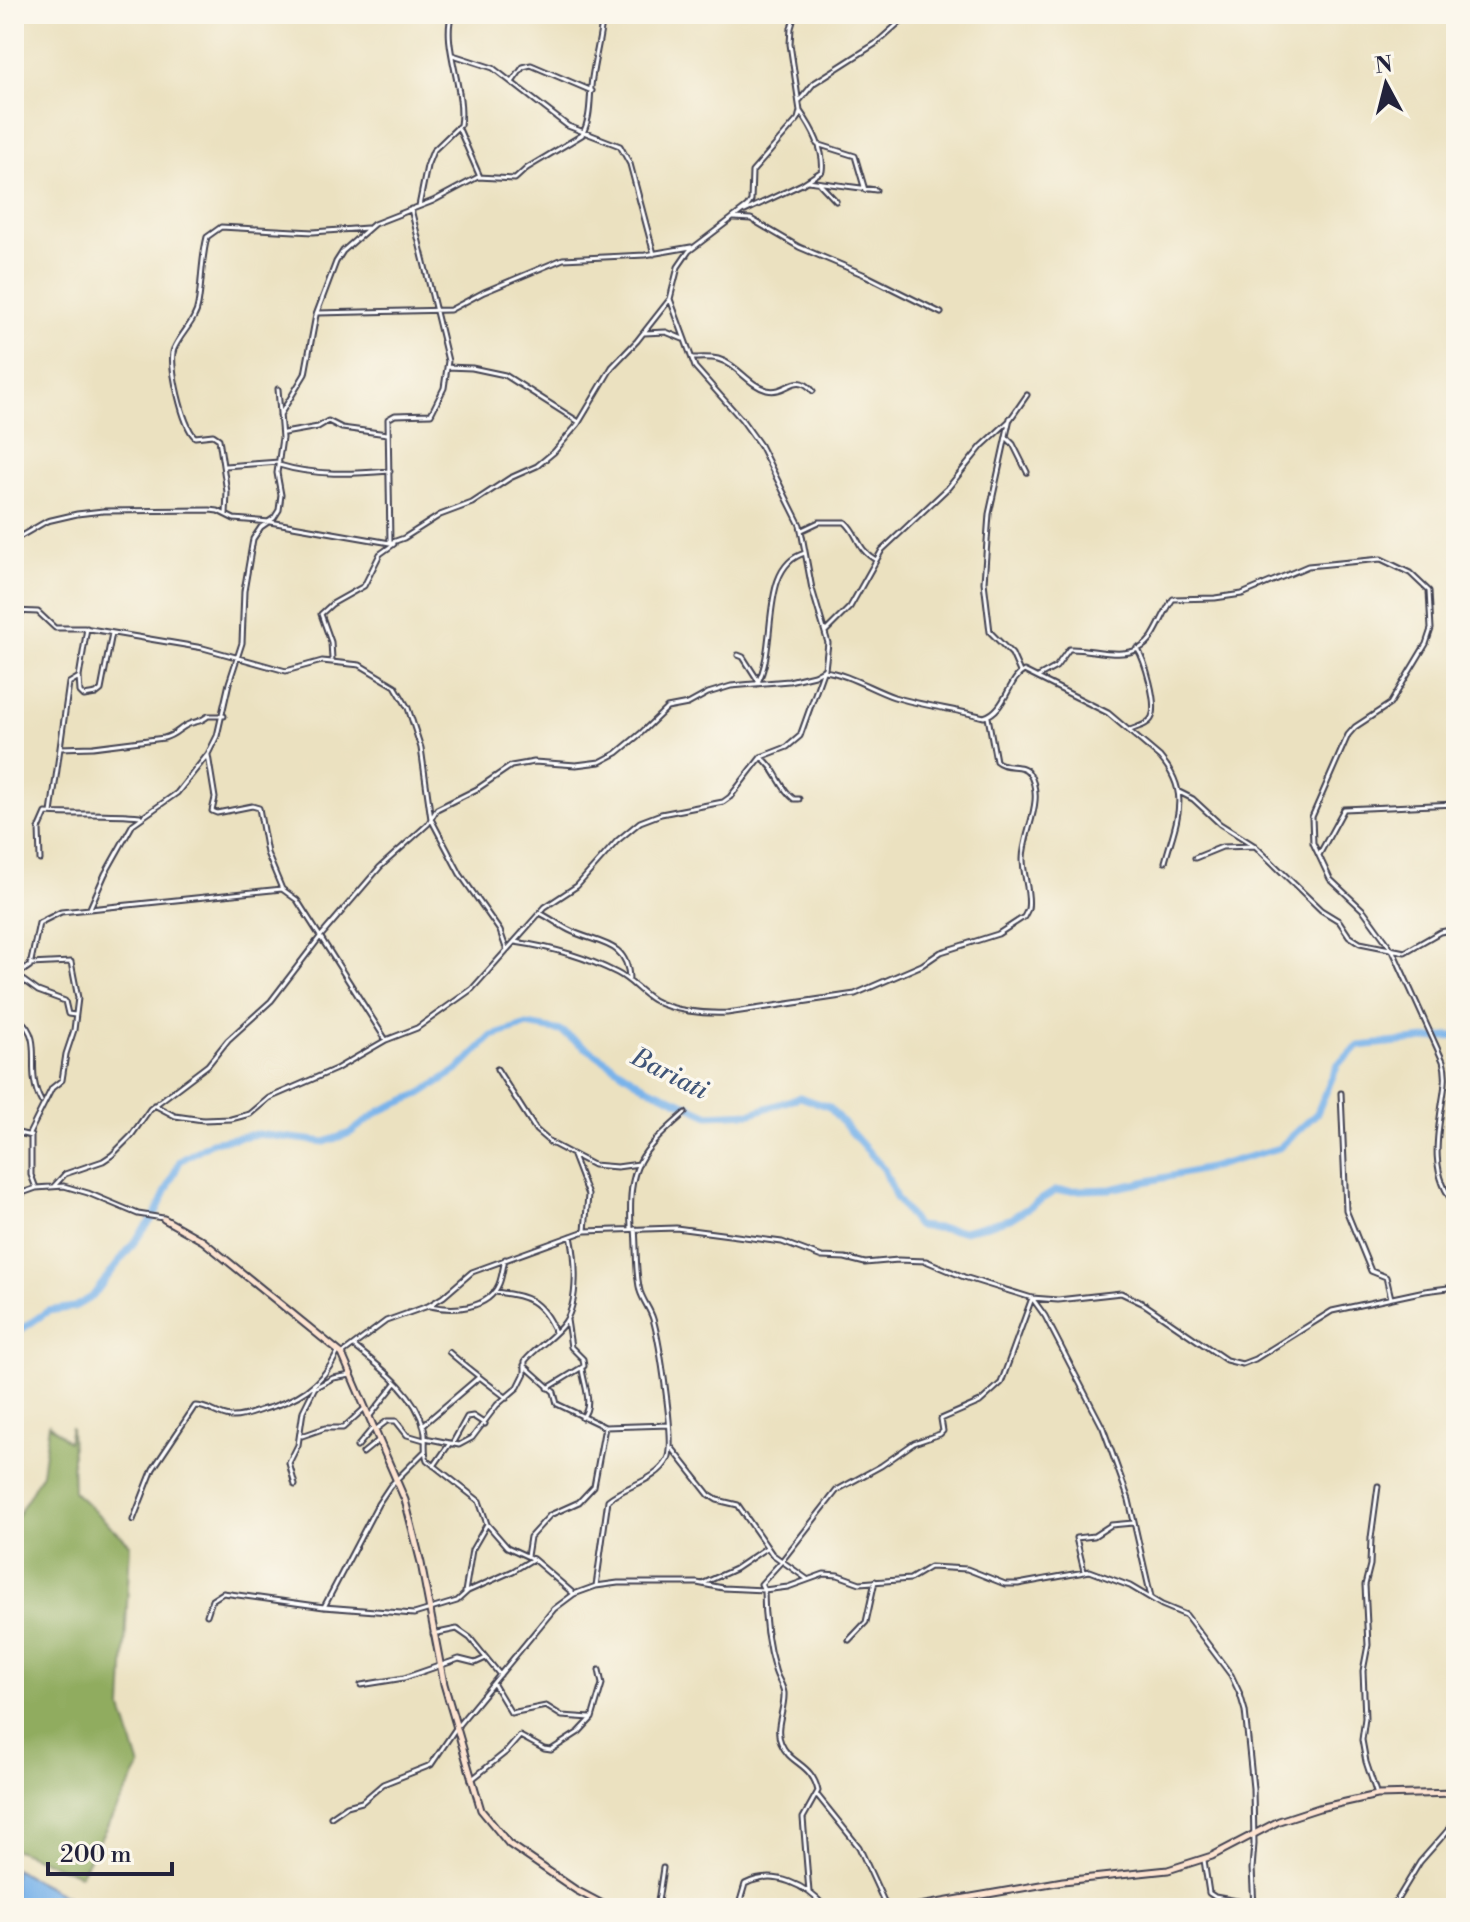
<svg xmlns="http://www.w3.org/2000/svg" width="1470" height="1922" viewBox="0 0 1470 1922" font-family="'Libre Bodoni',serif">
	<rect width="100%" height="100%" fill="#fbf7ec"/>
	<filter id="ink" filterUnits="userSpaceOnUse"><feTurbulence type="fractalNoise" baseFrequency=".0125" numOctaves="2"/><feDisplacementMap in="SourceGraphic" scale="16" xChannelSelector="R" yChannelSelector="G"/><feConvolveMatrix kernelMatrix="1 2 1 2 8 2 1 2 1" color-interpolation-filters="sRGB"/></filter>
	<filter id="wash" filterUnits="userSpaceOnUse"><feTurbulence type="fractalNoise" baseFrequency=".006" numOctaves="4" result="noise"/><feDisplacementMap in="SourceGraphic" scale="32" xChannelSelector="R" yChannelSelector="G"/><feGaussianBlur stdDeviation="1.8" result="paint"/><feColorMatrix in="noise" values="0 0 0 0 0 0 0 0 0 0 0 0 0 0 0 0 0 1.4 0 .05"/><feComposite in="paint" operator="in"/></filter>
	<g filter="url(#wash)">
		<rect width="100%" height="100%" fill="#ebe1c0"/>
		<path fill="#90ac5e" stroke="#59674c" stroke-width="2" d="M49 1424 68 1442 71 1427 73 1491 130 1544 122 1709 140 1767 80 1875 14 1849V1522L42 1473Z"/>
		<path fill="#79b3ea" stroke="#4e6a92" stroke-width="2" d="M14 1869 68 1897 78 1908H14Z"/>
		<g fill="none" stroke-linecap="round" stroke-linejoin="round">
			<path stroke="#79b3ea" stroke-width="2" d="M14 32 27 14"/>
			<path stroke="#79b3ea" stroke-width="7" d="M14 1339 19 1331 48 1311 74 1307 92 1297 155 1215 180 1161 212 1142 257 1134 325 1142 350 1133 380 1111 420 1094 459 1069 492 1036 527 1025 561 1031 641 1084 709 1115 752 1113 800 1097 829 1107 884 1169 896 1198 917 1226 964 1231 1010 1219 1055 1191 1111 1189 1209 1168 1279 1148 1317 1113 1338 1064 1359 1046 1456 1036"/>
		</g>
	</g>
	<g filter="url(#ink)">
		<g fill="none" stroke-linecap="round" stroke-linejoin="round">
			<defs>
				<path id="street" d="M1439 14V17L1449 23
					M453 55 493 68 568 126 620 146 630 164 654 254
					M513 81 523 67 531 65 592 91
					M800 100 814 83 875 44 909 14
					M459 129 480 177
					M817 144 855 156 865 190
					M808 181 876 190
					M820 184 836 201
					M419 206 427 166 433 151 460 125C466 91 441 43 452 14
					M745 211 802 184 822 171C825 150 812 128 800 111
					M734 218 751 219 799 247 865 275 941 313
					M317 313 450 310 484 292 563 259 645 255 691 247
					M644 333 666 332 683 339
					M692 358C700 358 710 357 718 359 737 364 748 385 767 390 788 395 795 370 813 391
					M447 367 472 368 505 375 579 422
					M280 415 305 374 316 315 336 262 343 251 374 224 433 201 478 177 515 179 527 168 582 135C592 117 589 98 592 78 595 57 601 36 603 14
					M1010 418 989 514 984 582 990 632 1012 654 1020 672
					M284 433 318 427 328 421 342 428 387 434
					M1007 438 1013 444 1027 472
					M279 465C315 476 352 474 390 471
					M225 466 279 462
					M226 515 227 492 219 439 213 435 195 437C183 427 168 363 174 349 180 334 196 321 198 305 202 283 201 260 207 237L221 227 313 232 367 228
					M802 530 819 522H845C859 534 856 549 876 560
					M14 540 47 521 77 514 103 511 210 510 218 511 234 519 270 522 390 543 404 538 440 515 472 503 510 478 537 466 554 452 578 424 612 367 637 341 670 299 678 267 689 251 747 207 751 201 752 172 798 119 800 111 790 44 791 28 795 14
					M390 542 388 419 395 415 431 414 444 388 448 361 411 209
					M14 611 38 612 55 628H84L203 648 286 671 322 661 360 665 395 686 408 708 421 748 431 819 460 874 500 931 506 948
					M87 628 79 677 80 692 84 696 96 694 101 690 112 633
					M825 632 850 607 882 550 948 488 982 446 1009 421 1027 395
					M738 655 743 657 759 682
					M332 659 331 642 321 614 332 604 364 586 380 554 394 544
					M824 671C848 674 871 689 894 697 924 706 954 709 984 717 1006 711 1008 679 1024 671L1108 713 1160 757C1192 794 1176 820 1165 862
					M1038 677 1056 667 1069 649C1093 647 1132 666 1152 637 1160 625 1165 610 1173 599L1215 598 1242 594 1308 566 1381 559 1410 573 1429 591 1431 629 1426 644 1390 704 1355 727 1348 735 1312 817 1313 843 1330 879 1364 911 1393 951 1443 1061C1447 1074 1445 1085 1443 1098 1437 1136 1429 1174 1456 1206
					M757 684C779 646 758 566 805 553
					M1130 730C1137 727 1149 725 1152 717 1158 704 1145 660 1137 648
					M60 748 93 747 164 738C176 735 179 728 189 724 197 721 201 722 208 716H224
					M208 755 215 798 212 811 217 813 252 806 259 808 267 853 282 889
					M761 757C777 768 779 788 794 799H799
					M1179 792 1193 799 1220 824 1255 846 1321 910 1339 921 1349 936 1360 943 1405 952 1440 932 1456 929
					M51 813 69 683 79 677
					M1319 855 1344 809 1456 804
					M1195 858 1222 847 1255 846
					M40 860 39 829 46 813C77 815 108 813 140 816
					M90 908 105 874 133 824 177 793 208 754 217 736 229 683 242 643 244 591 253 539 261 527 274 518 279 510 281 495 277 473 282 438 278 389
					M540 913C550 918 559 925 569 930 596 944 628 940 629 979
					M515 942C549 947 586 957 617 973 631 980 640 992 653 1000 672 1011 704 1014 727 1013L855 994 922 965 941 952 998 934 1024 917 1028 909C1031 893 1023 876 1023 859 1023 832 1046 800 1029 773 1022 762 1006 770 996 761L988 717
					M14 973 20 975V1020C45 1040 24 1070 41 1101
					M14 977 30 966 39 923 61 912 282 889 297 900 386 1040
					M20 978 38 991 65 1001 68 1014 75 1015
					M497 1069 536 1130 551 1143 593 1165 617 1167 639 1164
					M1341 1093 1346 1210 1371 1271 1386 1277 1391 1298
					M154 1105 175 1116 203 1120 231 1119 250 1114 269 1098 336 1069 386 1040 417 1028 472 989 545 907 577 886 617 841 640 822 661 814 723 802 730 797 761 757 787 747 800 736 824 669
					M14 1132 31 1136V1175L36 1188
					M29 1134 52 1088 62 1080 66 1054 74 1030 78 998 71 962 30 964
					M573 1156 588 1195 585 1231
					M54 1186 65 1174 103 1161 112 1155 131 1136 150 1109 208 1065 228 1040 271 1001 320 937 380 867 428 824 437 809 477 789 511 766 534 762 576 765 600 762 617 753 640 734 667 708 688 704 708 693 731 686 789 681 814 675 825 669 828 643 812 589 800 525 760 445 742 420 695 367 670 299
					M14 1196 36 1188 64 1186 88 1193 138 1214 163 1218
					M631 1228C628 1164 639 1154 685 1113
					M494 1292C527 1295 541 1300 555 1332
					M430 1306C453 1311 488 1310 499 1284 502 1277 503 1267 505 1259
					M354 1346C380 1367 416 1393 424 1428 427 1439 423 1449 427 1460L479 1501 487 1524 507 1547 533 1559 574 1594
					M449 1352C468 1369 487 1383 507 1398
					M342 1354 386 1321 428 1306 443 1297 472 1272 585 1231 676 1228 782 1242 822 1257 845 1258 865 1263 898 1260 926 1261 964 1277 1032 1298 1045 1316 1103 1428 1129 1500 1151 1597
					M524 1365 554 1392 557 1404 605 1427 669 1425
					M314 1388 333 1378 351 1375
					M548 1388 584 1366 583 1359 571 1347 567 1320
					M369 1417 396 1383
					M582 1418C594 1405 584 1385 582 1369
					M423 1425 478 1378
					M375 1430 387 1421H396L407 1435 424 1440
					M302 1436 325 1428H343L365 1408
					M425 1438 459 1445 472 1438 497 1405 518 1387 525 1373V1361C536 1347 555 1337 565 1322 579 1301 576 1259 571 1236
					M452 1444 467 1417 473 1416 485 1424
					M357 1447 372 1429
					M672 1448 709 1495 717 1500 738 1505 772 1554 807 1579
					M363 1453 379 1440
					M434 1466 450 1443
					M295 1485 289 1463 298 1445 303 1411 315 1387
					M133 1520 153 1469 195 1406C209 1406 218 1416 231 1417 241 1418 252 1413 261 1410 296 1401 322 1386 338 1352
					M527 1556 530 1537 550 1515 579 1502 594 1486 605 1427
					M1084 1571 1076 1538 1094 1536 1111 1525 1133 1523
					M704 1583 735 1569 766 1548
					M596 1586 608 1500C626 1485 657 1481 668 1459 676 1444 659 1339 653 1319 650 1309 643 1301 640 1291 635 1272 637 1249 635 1229
					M465 1592 472 1550 487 1524
					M324 1607 378 1504 390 1486 425 1451
					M207 1615 212 1600 223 1593 324 1607 414 1614 457 1601 468 1591 513 1571 533 1559
					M433 1634 457 1629 470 1638 500 1675
					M849 1640 866 1622 875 1581
					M493 1683 511 1713 546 1706 562 1716 591 1718
					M361 1685 404 1678 459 1659 475 1663 486 1658
					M471 1780 506 1752 520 1736 544 1749 551 1750 579 1732 592 1718 602 1684 599 1670
					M1377 1795 1366 1762 1362 1740 1365 1718 1363 1671 1368 1645 1365 1585 1370 1565 1371 1538 1378 1486
					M818 1796 859 1847 887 1908
					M331 1817 347 1806 362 1802 383 1784 431 1765 456 1728 554 1609 574 1594 596 1586 618 1583H697L723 1588 764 1590 788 1587 824 1574 838 1575 860 1583 910 1579 930 1567 967 1569 1005 1584H1018L1090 1571 1130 1586 1162 1605 1186 1615 1231 1675 1240 1694 1245 1711 1253 1788 1254 1844 1252 1869 1254 1908
					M1450 1830 1456 1836
					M1204 1860 1209 1893 1215 1897 1243 1902
					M809 1892 803 1818 818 1791C812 1763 790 1765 781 1743 774 1727 785 1710 784 1693 783 1685 777 1678 775 1670 767 1644 764 1617 764 1590L761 1584 781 1562 837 1490 881 1466 914 1443 940 1434 943 1431 941 1419 980 1402 1001 1383 1032 1298 1058 1300 1121 1293 1144 1304 1226 1360 1242 1364 1255 1359 1332 1311 1425 1291 1456 1287
					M657 1908 663 1868
					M738 1908 745 1884C775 1869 806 1885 826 1908
					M1385 1908 1397 1900 1420 1862 1456 1821"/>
				<path id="secondary" d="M164 1219 203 1241 342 1354 405 1500 421 1563 444 1684 481 1810 509 1844 576 1890 610 1908
					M908 1908 1063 1881 1168 1870 1212 1856 1279 1821 1319 1808 1377 1795 1456 1793"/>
			</defs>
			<use href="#street" stroke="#403f4f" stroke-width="7"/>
			<use href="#secondary" stroke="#403f4f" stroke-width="9"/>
			<use href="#street" stroke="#fff" stroke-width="3"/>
			<use href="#secondary" stroke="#fde4d1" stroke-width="5"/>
		</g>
	</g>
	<g text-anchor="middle" stroke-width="7" stroke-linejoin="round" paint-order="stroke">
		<g font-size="26" font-style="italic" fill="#405578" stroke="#fbf7ec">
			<text transform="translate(670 1073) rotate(27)" y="9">Bariati</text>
		</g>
	</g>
	<rect width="1470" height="1922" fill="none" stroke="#fbf7ec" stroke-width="48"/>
	<g transform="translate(1386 84) rotate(353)" stroke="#fbf7ec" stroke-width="6" paint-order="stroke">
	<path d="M0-6L14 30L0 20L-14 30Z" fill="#22223b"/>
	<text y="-12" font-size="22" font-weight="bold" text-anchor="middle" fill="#22223b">N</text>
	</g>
	<path d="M48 1862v12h124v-12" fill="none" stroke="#22223b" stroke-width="4"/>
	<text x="60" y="1862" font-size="24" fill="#22223b" stroke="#fbf7ec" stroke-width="6" paint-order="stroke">200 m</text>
</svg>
